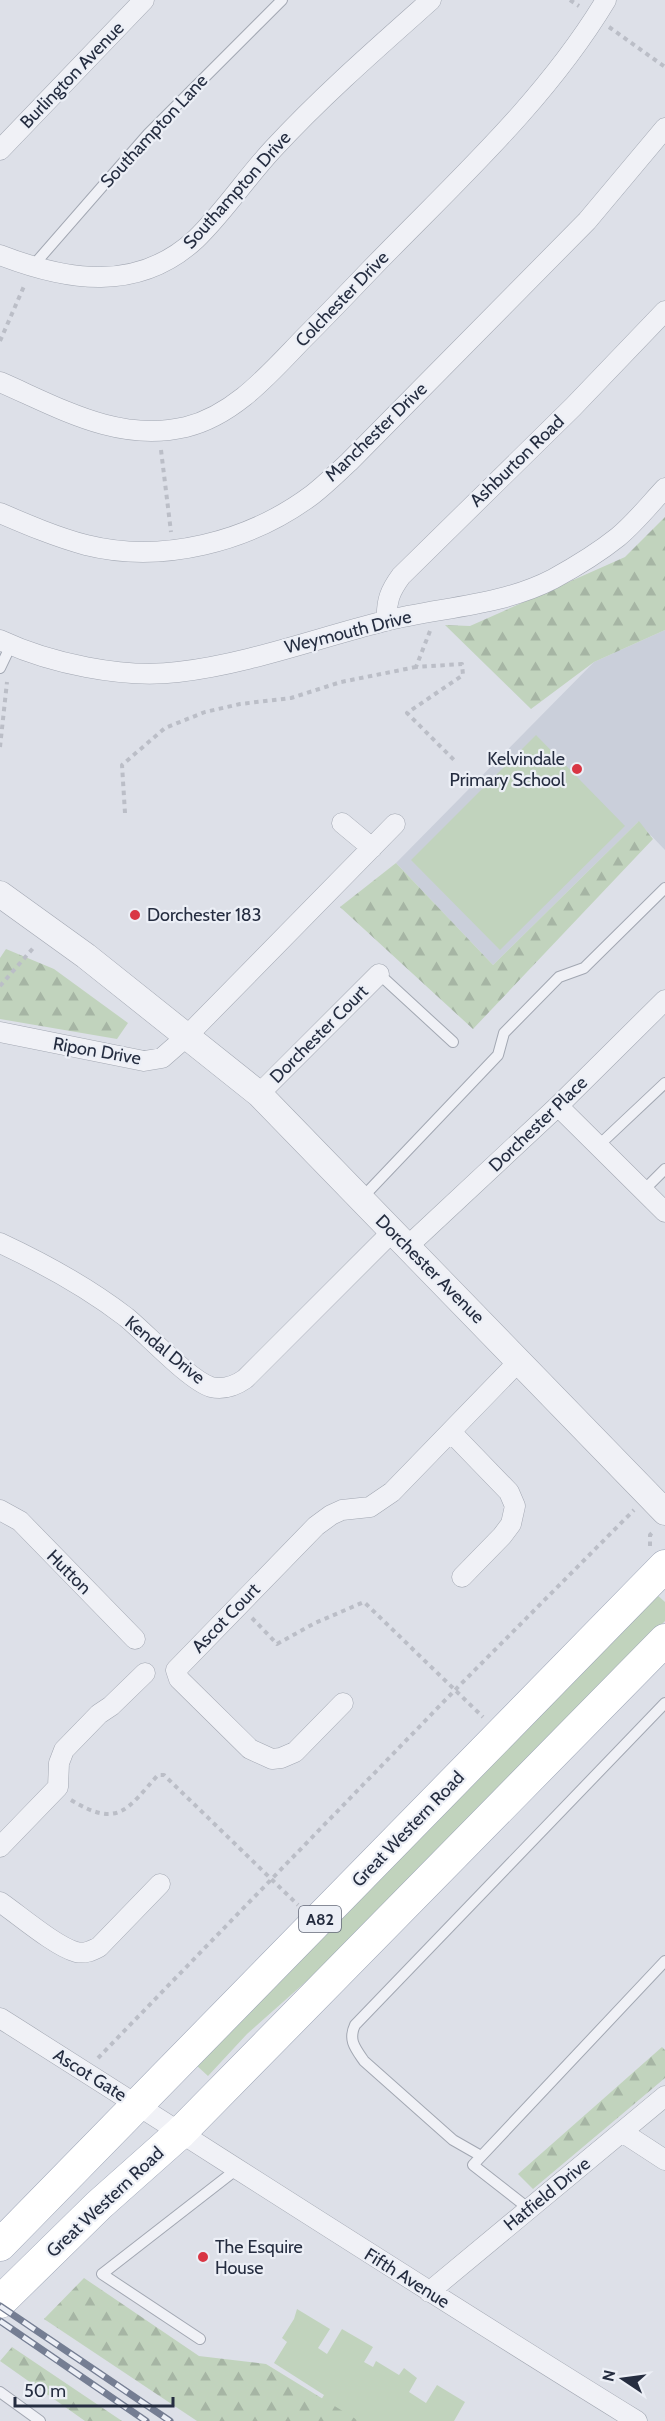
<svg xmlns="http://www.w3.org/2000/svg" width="665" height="2421" viewBox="0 0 665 2421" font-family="Cabin,sans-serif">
	<defs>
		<pattern id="forest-firs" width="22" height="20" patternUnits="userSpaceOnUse" patternTransform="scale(1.5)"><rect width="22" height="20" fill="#c1d3bd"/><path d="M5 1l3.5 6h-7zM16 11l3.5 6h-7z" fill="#a6b5a4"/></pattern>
	</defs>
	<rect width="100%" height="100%" fill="#dde0e8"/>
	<path fill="#cacfda" d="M665 630V850L638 822 493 965 396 863 594 662Z"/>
	<path fill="#c1d3bd" d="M536 735 625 826 500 950 411 860Z
		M656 1594 665 1602V1621L363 1931 247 2034 208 2076 195 2064Z
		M297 2309 330 2329 318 2348 327 2354 342 2329 373 2347 364 2362 373 2367 376 2361 399 2375 404 2368 417 2378 409 2392 426 2403 437 2385 465 2402 454 2421H321L312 2415 324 2395 274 2363 287 2342 282 2338 294 2319Z"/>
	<path fill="url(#forest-firs)" d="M665 517V630L594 662 531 709 445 625 470 626 625 557Z
		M639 821 653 839 473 1029 340 907 396 863 493 965Z
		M6 949 54 969 128 1023 117 1039 0 1019V958Z
		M662 2047 665 2050V2078L533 2189 518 2174Z
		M84 2278 199 2356 266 2364 359 2421H197L44 2319Z
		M12 2347 122 2421H85L0 2361Z"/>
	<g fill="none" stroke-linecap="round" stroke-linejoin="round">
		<defs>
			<path id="service" d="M32 267 148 134 282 0
				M0 668 11 645
				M379 974 453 1042
				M598 1146 665 1083
				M643 1191 665 1169
				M361 1199 498 1055 504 1033 559 977 584 968 665 888
				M481 2156 453 2140 364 2061C355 2048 348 2040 355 2025L665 1703
				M528 2208 473 2165 665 1961
				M200 2339 102 2274 237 2169
				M0 2392 40 2421"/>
			<path id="minor" d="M0 150 144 0
				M0 255C67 281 138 293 196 239 224 212 246 178 273 149 322 96 377 48 431 0
				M0 382C60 408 118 443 186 427 235 415 270 373 304 338 326 316 348 293 370 270 453 184 544 103 606 0
				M0 513C28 525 56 537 86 545 162 564 249 542 312 495 325 485 337 473 349 462L587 221 665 128
				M387 620C386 601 390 591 401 576L573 407 665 311
				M0 640C49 663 123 679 178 672 248 664 317 638 385 621 441 607 501 606 553 579 575 567 598 553 618 537 635 523 650 504 665 488
				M342 823 372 848
				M0 1032 144 1061 162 1058 186 1037 395 824
				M259 1094 379 974
				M558 1106 665 1212
				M0 1243C45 1264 87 1287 126 1317 147 1334 189 1380 211 1387 224 1390 235 1386 245 1379L393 1231
				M408 1246 558 1106 665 1000
				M451 1432 509 1492 515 1506 511 1524 502 1536 462 1577
				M0 1510 20 1521 135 1639
				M343 1703 295 1752 281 1758 272 1759 250 1749 179 1679 176 1670 316 1526 331 1515 342 1510 370 1507 392 1492 519 1361
				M0 1847 58 1787 59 1763 64 1750 99 1714 111 1706 145 1673
				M0 1902C19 1915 55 1946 76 1952 85 1954 91 1951 99 1947L160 1884
				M0 2018C212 2152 423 2289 637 2421
				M622 2132 665 2160
				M429 2292 665 2096"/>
			<path id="tertiary" d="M0 894 86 956 259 1094 665 1512"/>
			<path id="primary" d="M0 2245 665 1566
				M0 2302 99 2205 180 2133 665 1640"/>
		</defs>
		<use href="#service" stroke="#a2a7b2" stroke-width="12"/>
		<use href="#minor" stroke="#a2a7b2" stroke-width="21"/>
		<use href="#tertiary" stroke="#a2a7b2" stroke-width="27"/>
		<use href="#primary" stroke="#9ba3b5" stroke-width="33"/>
		<path stroke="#bbbec7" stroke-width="4" stroke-dasharray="4.5 4.5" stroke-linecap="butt" d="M570 0 579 6
			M609 27 665 67
			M0 341 25 284
			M161 450 171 532
			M430 631 416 667 462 664 463 675 407 713 456 762
			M0 747 7 682
			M125 813 122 765 165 728 205 712 240 704 291 698 341 682 416 667
			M0 986 35 946
			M650 1546V1535L654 1531
			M252 1618 277 1644 315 1623 364 1602 483 1717
			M71 1800C119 1829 127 1809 158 1775H164L298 1905
			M98 2058 455 1690 634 1510"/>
		<use href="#service" stroke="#f0f1f6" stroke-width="10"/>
		<use href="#minor" stroke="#f0f1f6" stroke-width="20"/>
		<use href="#tertiary" stroke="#f0f1f6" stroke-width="26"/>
		<use href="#primary" stroke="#fff" stroke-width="32"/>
		<defs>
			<path id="rail" d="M0 2306 170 2421
				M0 2321 146 2421"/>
		</defs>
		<use href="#rail" stroke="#757e93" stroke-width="7"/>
		<use href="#rail" stroke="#eceff6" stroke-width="4.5" stroke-dasharray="14" stroke-linecap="butt"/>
	</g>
	<g fill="#d93644" stroke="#eceff6" stroke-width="2">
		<circle cx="577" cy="769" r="6"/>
		<circle cx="135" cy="915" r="6"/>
		<circle cx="203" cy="2257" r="6"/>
	</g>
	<g text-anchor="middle" stroke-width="4.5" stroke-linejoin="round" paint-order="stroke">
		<rect fill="#eceff6" stroke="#616777" stroke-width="1.5" x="299" y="1906" width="42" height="26" rx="4.5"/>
		<g font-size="16" font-weight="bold" fill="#252d40">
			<text x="320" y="1925">A82</text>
		</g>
		<g font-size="18" fill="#252d40" stroke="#eceff6">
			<text transform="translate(72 75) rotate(-46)" y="6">Burlington Avenue</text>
			<text transform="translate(154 131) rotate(-47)" y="6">Southampton Lane</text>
			<text transform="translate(237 190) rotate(-48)" y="6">Southampton Drive</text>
			<text transform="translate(342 299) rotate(-46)" y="6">Colchester Drive</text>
			<text transform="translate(376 432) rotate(-44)" y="6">Manchester Drive</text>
			<text transform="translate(517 461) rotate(-44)" y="6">Ashburton Road</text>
			<text transform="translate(348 632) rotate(-14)" y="6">Weymouth Drive</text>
			<text transform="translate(319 1034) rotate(-45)" y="6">Dorchester Court</text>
			<text transform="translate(97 1051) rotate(10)" y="6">Ripon Drive</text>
			<text transform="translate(538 1124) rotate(-44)" y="6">Dorchester Place</text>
			<text transform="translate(430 1269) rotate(45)" y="6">Dorchester Avenue</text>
			<text transform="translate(165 1350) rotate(39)" y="6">Kendal Drive</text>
			<text transform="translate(69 1572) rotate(45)" y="6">Hutton</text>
			<text transform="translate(226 1618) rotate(-46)" y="6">Ascot Court</text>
			<text transform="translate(408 1829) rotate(-46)" y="6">Great Western Road</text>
			<text transform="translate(90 2075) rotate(32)" y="6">Ascot Gate</text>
			<text transform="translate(547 2194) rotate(-39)" y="6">Hatfield Drive</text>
			<text transform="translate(105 2202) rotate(-43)" y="6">Great Western Road</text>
			<text transform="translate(407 2278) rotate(32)" y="6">Fifth Avenue</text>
		</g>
		<g font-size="18" fill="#252d40" stroke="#eceff6" text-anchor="start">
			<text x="565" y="765" text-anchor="end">Kelvindale<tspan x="565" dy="21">Primary School</tspan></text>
			<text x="147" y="921">Dorchester 183</text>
			<text x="215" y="2253">The Esquire<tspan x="215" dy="21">House</tspan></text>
		</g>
	</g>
	<g transform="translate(623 2379) rotate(283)" stroke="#eceff6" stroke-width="4.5" paint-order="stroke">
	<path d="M0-4.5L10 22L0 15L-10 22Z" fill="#252d40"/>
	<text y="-9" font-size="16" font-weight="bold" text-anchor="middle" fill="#252d40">N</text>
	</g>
	<path d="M15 2397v9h158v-9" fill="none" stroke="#252d40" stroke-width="3"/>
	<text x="24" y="2397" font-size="18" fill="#252d40" stroke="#eceff6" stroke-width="4.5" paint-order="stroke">50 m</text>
</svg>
